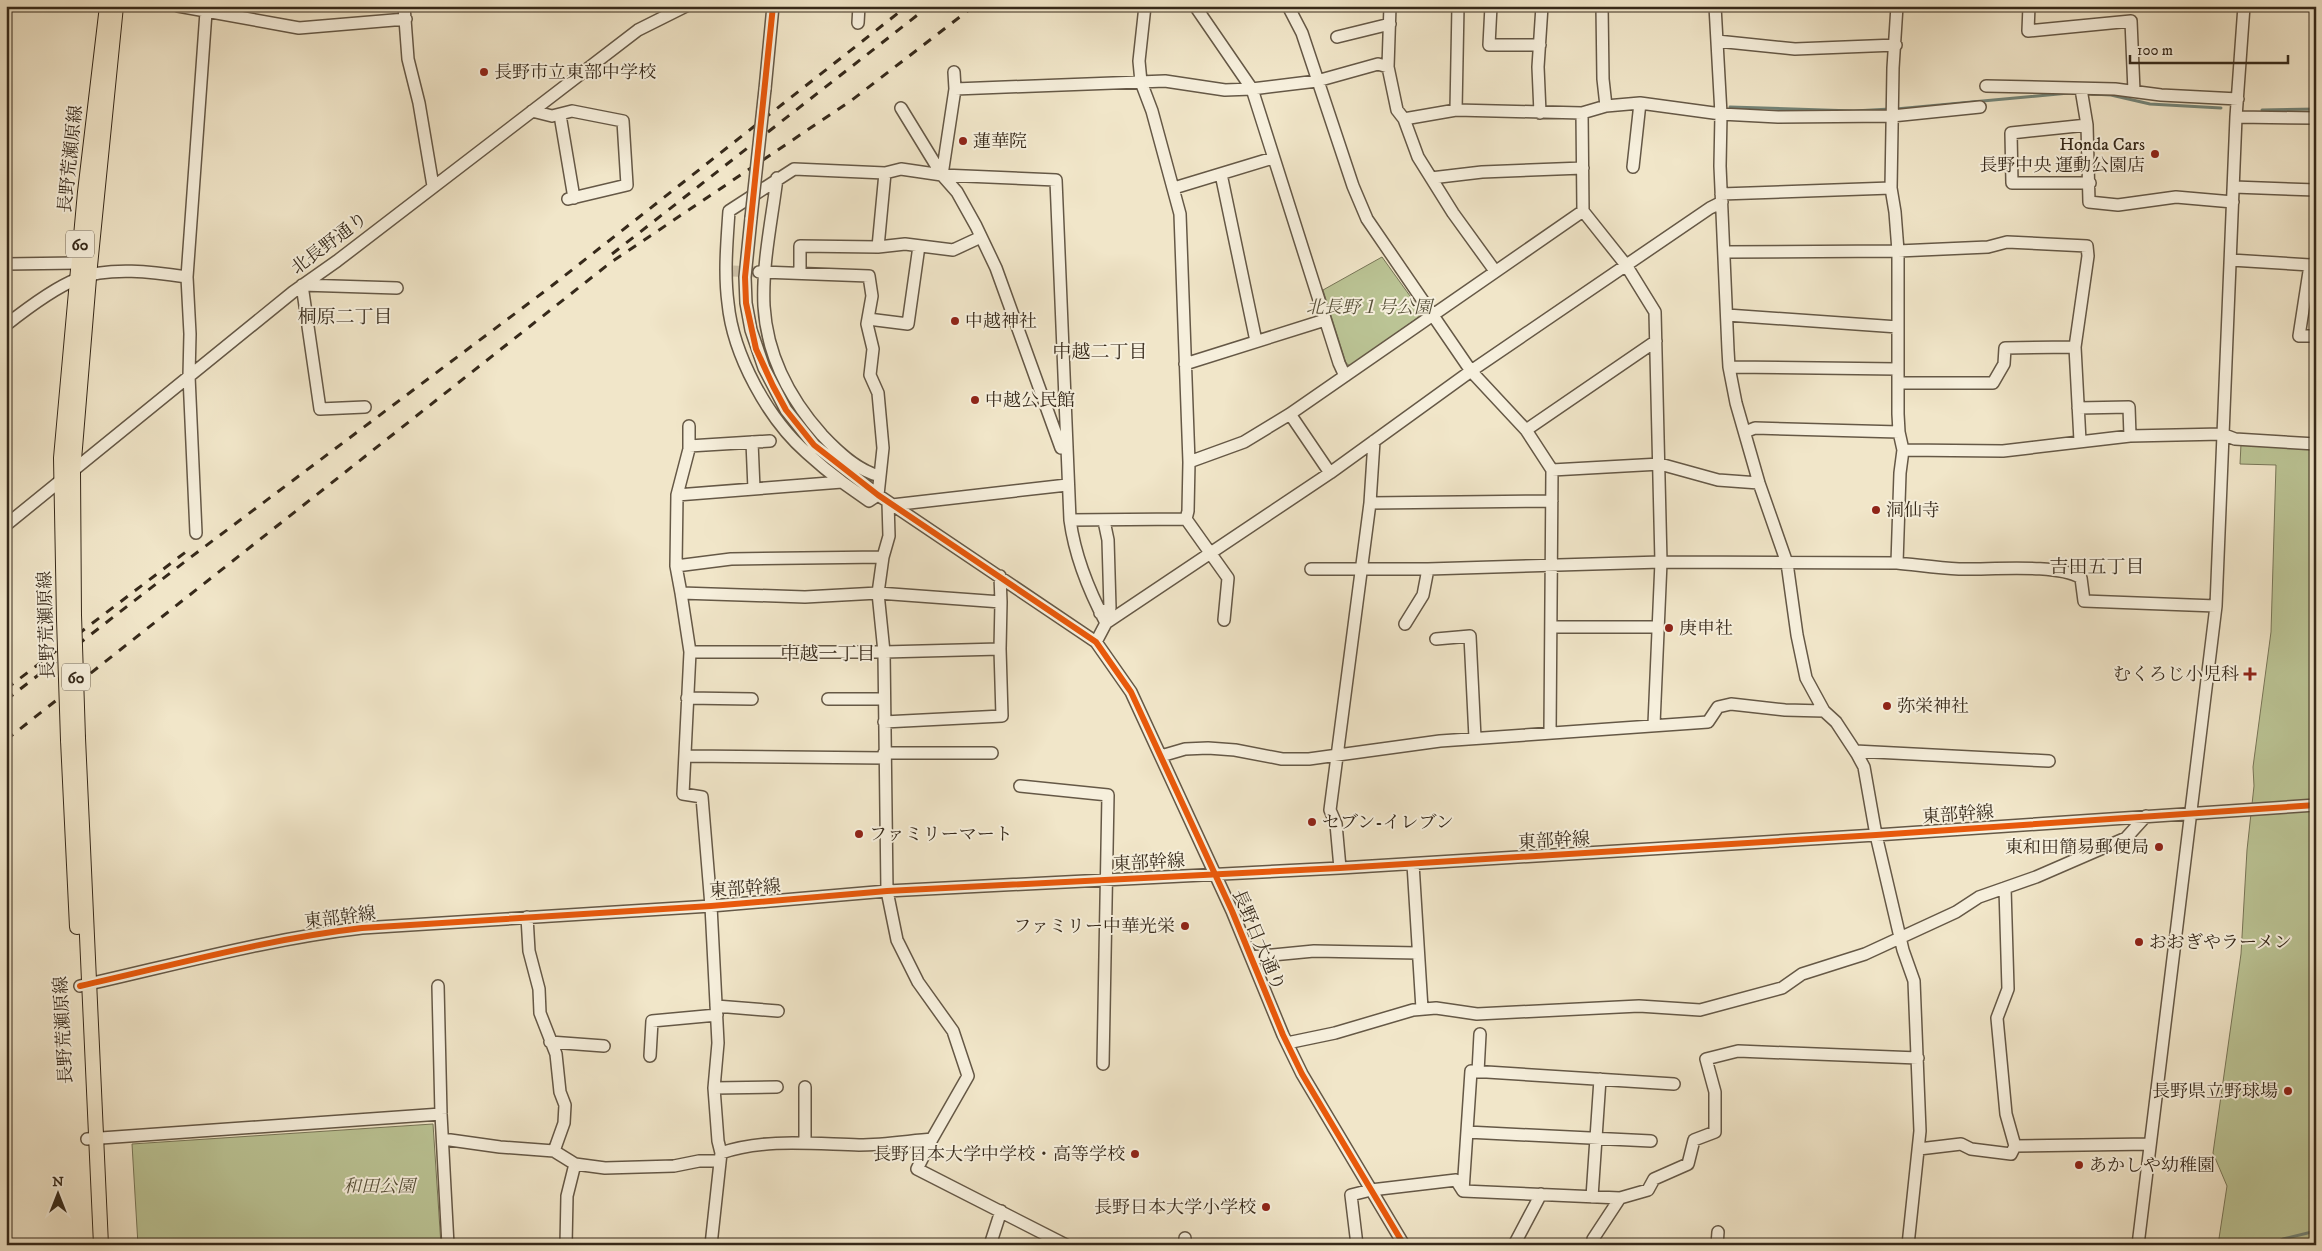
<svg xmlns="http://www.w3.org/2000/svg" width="2322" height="1251" viewBox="0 0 2322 1251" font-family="'IM FELL DW Pica','Noto Serif JP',serif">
	<rect width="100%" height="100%" fill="#f1e6c9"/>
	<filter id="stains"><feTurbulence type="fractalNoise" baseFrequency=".004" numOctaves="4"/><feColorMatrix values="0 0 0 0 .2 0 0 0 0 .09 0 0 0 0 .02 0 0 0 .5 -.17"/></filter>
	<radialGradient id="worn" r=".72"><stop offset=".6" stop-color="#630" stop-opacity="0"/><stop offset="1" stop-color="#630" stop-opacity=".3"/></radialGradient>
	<path fill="#bbc495" stroke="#787658" d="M1382 257 1423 314 1350 366 1346 363 1323 290Z
		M2241 444 2316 450V1245H2218L2227 1186 2213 1153 2241 954 2247 850 2254 786 2253 767 2271 632 2276 465 2240 464Z
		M433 1124 441 1245H138L132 1144Z"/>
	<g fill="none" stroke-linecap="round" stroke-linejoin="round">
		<path stroke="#738478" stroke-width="3" d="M2092 94 2111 95 2150 104 2221 108
			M1730 107 1854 111 1890 109
			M1896 109 2069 93
			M2262 110 2316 109
			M2272 1245 2283 1239 2316 1231"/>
		<path stroke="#ccc0a6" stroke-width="11" stroke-dasharray="11 5.5" stroke-linecap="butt" d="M733 271 759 272"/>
		<defs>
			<path id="minor" d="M178 6 299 28 406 19
				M404 6 408 59 419 103 433 186
				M1145 6 1139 61 1141 82 1152 111 1180 214 1189 462 1188 511 1186 519 1228 578 1224 620
				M1195 6 1252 89 1339 363 1345 376
				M1288 6 1302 33 1353 186 1367 219 1471 371 1526 430 1552 470 1550 733
				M1491 6 1489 45H1540
				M1602 6 1603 79 1606 106
				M1715 6 1721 114 1720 166 1728 350 1729 367 1736 403 1759 483 1787 563 1797 635 1806 678 1824 711 1836 722 1857 754 1864 767 1876 835 1903 950 1914 981 1920 1131 1908 1245
				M2029 6 2028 31 2131 21 2134 91
				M858 23 859 6
				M1337 37 1390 24
				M1717 41 1795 49 1896 45
				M1388 67 1390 6
				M1986 86 2115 89 2161 95 2238 99
				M765 89 773 6
				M955 89 1165 81 1225 90 1252 89 1317 81 1378 64 1388 67 1397 110 1404 119 1418 157 1453 213 1495 271
				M2081 89 2087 125 2089 202 2118 205 2176 197 2233 202
				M901 108 942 175 957 192 976 226 996 268 1061 448
				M1456 110 1458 6
				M532 111 552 116 572 111 623 121 627 185 568 199
				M1540 113 1538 67 1542 6
				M1582 113 1583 211 1626 265 1655 312 1661 562 1654 724
				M560 115 574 198
				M2236 117 2316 118
				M1404 119 1456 110 1582 113 1606 106 1640 103 1721 114 1778 117 1892 116 1980 107
				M2087 125 2011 133 2012 183H2090
				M1633 167 1640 103
				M885 173 901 169 942 175 1056 180 1070 520C1075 557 1089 591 1106 623
				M1221 174 1256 341
				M942 175 955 89 954 72
				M777 178C772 219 762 264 764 306 767 355 790 399 822 435 838 452 858 471 880 476
				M1431 178 1482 172 1583 168
				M2234 187 2316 190
				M1174 188 1273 158
				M1721 194 1891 188
				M751 218 745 277 746 303 751 330 764 368 786 410 814 445 878 495 1096 642 1131 692 1232 911 1283 1035 1302 1074 1404 1245
				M1725 252 1898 251 1988 247 2007 242 2087 246 2088 256 2075 347
				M2231 260 2310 265 2316 263
				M6 264 78 263
				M2310 265 2299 336H2316
				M800 273V246L878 247 905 244 953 250 981 237
				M1727 315 1898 327
				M868 319 908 324 919 246
				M6 325C25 310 54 288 77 279 109 266 154 272 187 277
				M1185 364 1325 320
				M1729 367 1897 369
				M1898 383H1993L2004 364 2005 348 2075 347 2080 441
				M365 407 320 409 302 285 397 288
				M2078 408 2129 407 2130 436
				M1290 414 1330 473
				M1526 430 1656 341
				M1745 432 1755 428 1899 432
				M752 442 754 489
				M689 446 770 441
				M1903 450 2003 451 2130 436 2222 434 2235 439 2316 444
				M1189 462 1244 442 1290 414 1583 211
				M1552 470 1660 464 1718 480 1759 483
				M842 482C830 473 818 463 807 453 768 419 733 355 728 303 724 273 727 241 729 211L794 169 885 173 878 247
				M677 495 842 482 869 501 878 495 883 448 878 393 870 375 873 349 867 324 872 296 869 276 759 272
				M888 502 889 536 883 557 878 593 884 652 887 891 897 940 918 982 953 1031 968 1076 932 1139
				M1370 503 1552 501
				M892 505 1067 485
				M1070 520 1186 519
				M6 525 293 292 337 261 638 30 686 6
				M196 533 189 376 190 334 187 277 206 12
				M1897 563 1900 473 1903 450 1899 432 1898 414V251L1895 212 1891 188 1893 68 1897 6
				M676 566 731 559 883 557
				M1311 569H1428L1661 562 1897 563C1918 565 1938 568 1959 569 1989 570 2057 563 2081 578L2084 601 2216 606
				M681 593 676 566 677 495 689 449V426
				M1100 613 1110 608 1108 540 1104 521
				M1405 624 1423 595 1428 569
				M1552 627H1658
				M1436 639 1470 636 1475 738
				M1096 642 1106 623 1330 473 1471 371 1710 208 1722 202
				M690 652H884L1000 649 1001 602
				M687 698 752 699
				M828 699H884
				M884 722 1002 716 1000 649
				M1855 751 2049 761
				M884 753H992
				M686 756 885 758
				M1161 756 1185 749 1208 748 1235 750 1282 759H1309L1440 741 1708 722 1718 707 1731 704 1785 710 1824 711
				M1020 786 1108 795 1103 1064
				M1413 864 1422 1009
				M1340 868 1336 824 1330 810 1370 503 1374 441
				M2005 888 2008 989 1997 1018 2006 1114 2015 1146 2150 1144
				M527 917 529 951 539 989 540 1013 556 1054 560 1092 565 1105 564 1123 554 1151
				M1251 957 1314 951 1418 953
				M80 986C174 965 267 939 362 928L711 906 887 891 1340 868 1876 835 2316 805
				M438 986 441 1114 448 1245
				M716 1006 778 1011
				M550 1042 604 1046
				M1287 1043 1335 1033 1413 1010 1436 1008 1477 1014 1639 1006 1700 1010 1782 988 1802 974 1865 954 1956 912 1979 897 2036 877 2126 838 2146 816
				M650 1056 652 1021 717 1015
				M1478 1072 1480 1034
				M714 1088 777 1087
				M1467 1132 1651 1141
				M87 1139 441 1114
				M443 1139 500 1147 554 1151 575 1164 605 1168 674 1166 699 1161H720
				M805 1143V1087
				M1919 1149 1961 1144 1971 1149 2011 1154 2015 1146
				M721 1153C764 1138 814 1144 859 1145 883 1145 908 1141 932 1139L917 1169 1066 1245
				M1463 1191 1471 1071 1674 1084
				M1592 1197 1600 1079
				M1620 1198 1648 1190 1654 1179 1688 1164 1694 1140 1715 1132V1092L1706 1059 1738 1051 1918 1058
				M1185 1238V1245
				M566 1245 567 1196 575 1164
				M711 1245 721 1153 718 1141 714 1088 718 1043 711 906 702 797 683 794 690 652 681 593 805 597 878 593 1001 602 1000 576
				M990 1245 1001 1211
				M1357 1245 1351 1195 1371 1190 1456 1180 1463 1191 1620 1198 1593 1239V1245
				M1514 1245 1541 1194
				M1717 1245 1718 1232
				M2138 1245 2216 606 2236 117 2244 6"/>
			<path id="major" d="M74 615 73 472 90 266 116 6
				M64 619 61 458 85 192 107 6
				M78 738 101 1245
				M68 740 77 927"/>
		</defs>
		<use href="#minor" stroke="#655846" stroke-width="14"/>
		<use href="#major" stroke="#36291a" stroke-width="16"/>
		<use href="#minor" stroke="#f6efdc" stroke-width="11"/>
		<use href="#major" stroke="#f1e6c9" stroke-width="14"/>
		<path stroke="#36291a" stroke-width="3" stroke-dasharray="9 9" stroke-linecap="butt" d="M612 254 929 6
			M6 689 191 548
			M6 700 191 557 549 288 907 6
			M6 740 610 263 852 100 974 6"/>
		<defs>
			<path id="minor-bridge" d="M751 218 765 89"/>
			<path id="major-bridge" d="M74 615 78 738
				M64 619 68 740"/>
		</defs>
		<use href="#minor-bridge" stroke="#655846" stroke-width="14" stroke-linecap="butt"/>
		<use href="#major-bridge" stroke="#36291a" stroke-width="16" stroke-linecap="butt"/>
		<use href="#minor-bridge" stroke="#f6efdc" stroke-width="11"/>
		<use href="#major-bridge" stroke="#f1e6c9" stroke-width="14"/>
		<defs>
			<path id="cycleway" d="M773 6 745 277 746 303 756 349 773 386 786 410 814 445 878 495 1096 642 1131 692 1232 911 1283 1035 1302 1074 1404 1245
				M80 986C174 965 267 939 362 928L711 906 887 891 1340 868 1876 835 2316 805"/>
		</defs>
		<use href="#cycleway" stroke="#f6efdc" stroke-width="9"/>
		<use href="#cycleway" stroke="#e8590c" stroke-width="6"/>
	</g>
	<g fill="#8f2418" stroke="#f6efdc" stroke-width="2">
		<circle cx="484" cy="72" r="5"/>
		<circle cx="963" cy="141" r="5"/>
		<circle cx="2155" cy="154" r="5"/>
		<circle cx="955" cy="321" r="5"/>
		<circle cx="975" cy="400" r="5"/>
		<circle cx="1876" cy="510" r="5"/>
		<circle cx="1669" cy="628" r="5"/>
		<path d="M2247.5 666.5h5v5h5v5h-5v5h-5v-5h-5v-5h5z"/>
		<circle cx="1887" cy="706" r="5"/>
		<circle cx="1312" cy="822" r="5"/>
		<circle cx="859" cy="834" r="5"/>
		<circle cx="2159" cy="847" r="5"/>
		<circle cx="1185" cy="926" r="5"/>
		<circle cx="2139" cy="942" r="5"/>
		<circle cx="2288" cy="1091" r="5"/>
		<circle cx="1135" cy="1154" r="5"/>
		<circle cx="2079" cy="1165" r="5"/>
		<circle cx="1266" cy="1207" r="5"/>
	</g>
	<g text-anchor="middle" stroke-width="4" stroke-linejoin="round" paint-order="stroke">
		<g fill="#f6efdc" stroke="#706454" stroke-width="1">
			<rect x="66" y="230.5" width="28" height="27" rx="4"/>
			<rect x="62" y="663.5" width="28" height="27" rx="4"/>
		</g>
		<g font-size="16" font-weight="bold" fill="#36291a">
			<text x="80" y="250">60</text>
			<text x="76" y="683">60</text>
		</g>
		<g font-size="18" fill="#36291a" stroke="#f6efdc" text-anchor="start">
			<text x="494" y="78">長野市立東部中学校</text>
			<text x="973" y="147">蓮華院</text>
			<text x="2145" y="150" text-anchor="end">Honda Cars<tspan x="2145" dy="21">長野中央 運動公園店</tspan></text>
			<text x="965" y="327">中越神社</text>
			<text x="985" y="406">中越公民館</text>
			<text x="1886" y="516">洞仙寺</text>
			<text x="1679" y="634">庚申社</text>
			<text x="2239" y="680" text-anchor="end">むくろじ小児科</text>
			<text x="1897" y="712">弥栄神社</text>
			<text x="1322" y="828">セブン-イレブン</text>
			<text x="869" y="840">ファミリーマート</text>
			<text x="2149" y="853" text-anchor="end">東和田簡易郵便局</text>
			<text x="1175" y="932" text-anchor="end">ファミリー中華光栄</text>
			<text x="2149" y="948">おおぎやラーメン</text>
			<text x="2278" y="1097" text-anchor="end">長野県立野球場</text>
			<text x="1125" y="1160" text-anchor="end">長野日本大学中学校・高等学校</text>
			<text x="2089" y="1171">あかしや幼稚園</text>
			<text x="1256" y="1213" text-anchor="end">長野日本大学小学校</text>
		</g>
		<g font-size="18" fill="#36291a" stroke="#f6efdc">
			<text transform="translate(70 159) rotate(-84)" y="6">長野荒瀬原線</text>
			<text transform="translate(329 243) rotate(-37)" y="6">北長野通り</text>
			<text transform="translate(46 625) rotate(-92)" y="6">長野荒瀬原線</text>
			<text transform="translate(1958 814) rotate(-4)" y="6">東部幹線</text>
			<text transform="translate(1554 840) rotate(-3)" y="6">東部幹線</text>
			<text transform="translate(1149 862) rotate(-3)" y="6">東部幹線</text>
			<text transform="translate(745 888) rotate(-4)" y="6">東部幹線</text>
			<text transform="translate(340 917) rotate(-7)" y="6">東部幹線</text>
			<text transform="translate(1259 940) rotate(67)" y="6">長野日大通り</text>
			<text transform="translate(63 1030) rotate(-93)" y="6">長野荒瀬原線</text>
		</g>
		<g font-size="18" font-style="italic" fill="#575039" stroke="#f6efdc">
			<text x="1369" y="313">北長野１号公園</text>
			<text x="379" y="1192">和田公園</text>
		</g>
		<g font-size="19" fill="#36291a" stroke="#f6efdc">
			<text x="345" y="323">桐原二丁目</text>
			<text x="1100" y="358">中越二丁目</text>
			<text x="2097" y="573">吉田五丁目</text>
			<text x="828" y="660">中越一丁目</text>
		</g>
	</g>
	<rect width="2322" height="1251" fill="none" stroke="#f1e6c9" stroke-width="25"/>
	<rect x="8" y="8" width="2307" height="1236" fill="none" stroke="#36291a" stroke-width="2.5"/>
	<rect x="12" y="12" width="2297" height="1226" fill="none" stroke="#36291a"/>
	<g transform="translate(58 1194)" stroke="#f6efdc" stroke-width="4" paint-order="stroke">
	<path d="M0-4L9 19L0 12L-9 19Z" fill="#36291a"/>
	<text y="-8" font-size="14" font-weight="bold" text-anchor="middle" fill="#36291a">N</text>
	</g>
	<path d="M2130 55v8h158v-8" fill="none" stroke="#36291a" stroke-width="2.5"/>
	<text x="2137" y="55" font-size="15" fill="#36291a" stroke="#f6efdc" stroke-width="4" paint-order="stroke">100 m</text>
	<rect width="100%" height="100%" filter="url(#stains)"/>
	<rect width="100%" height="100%" fill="url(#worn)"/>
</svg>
